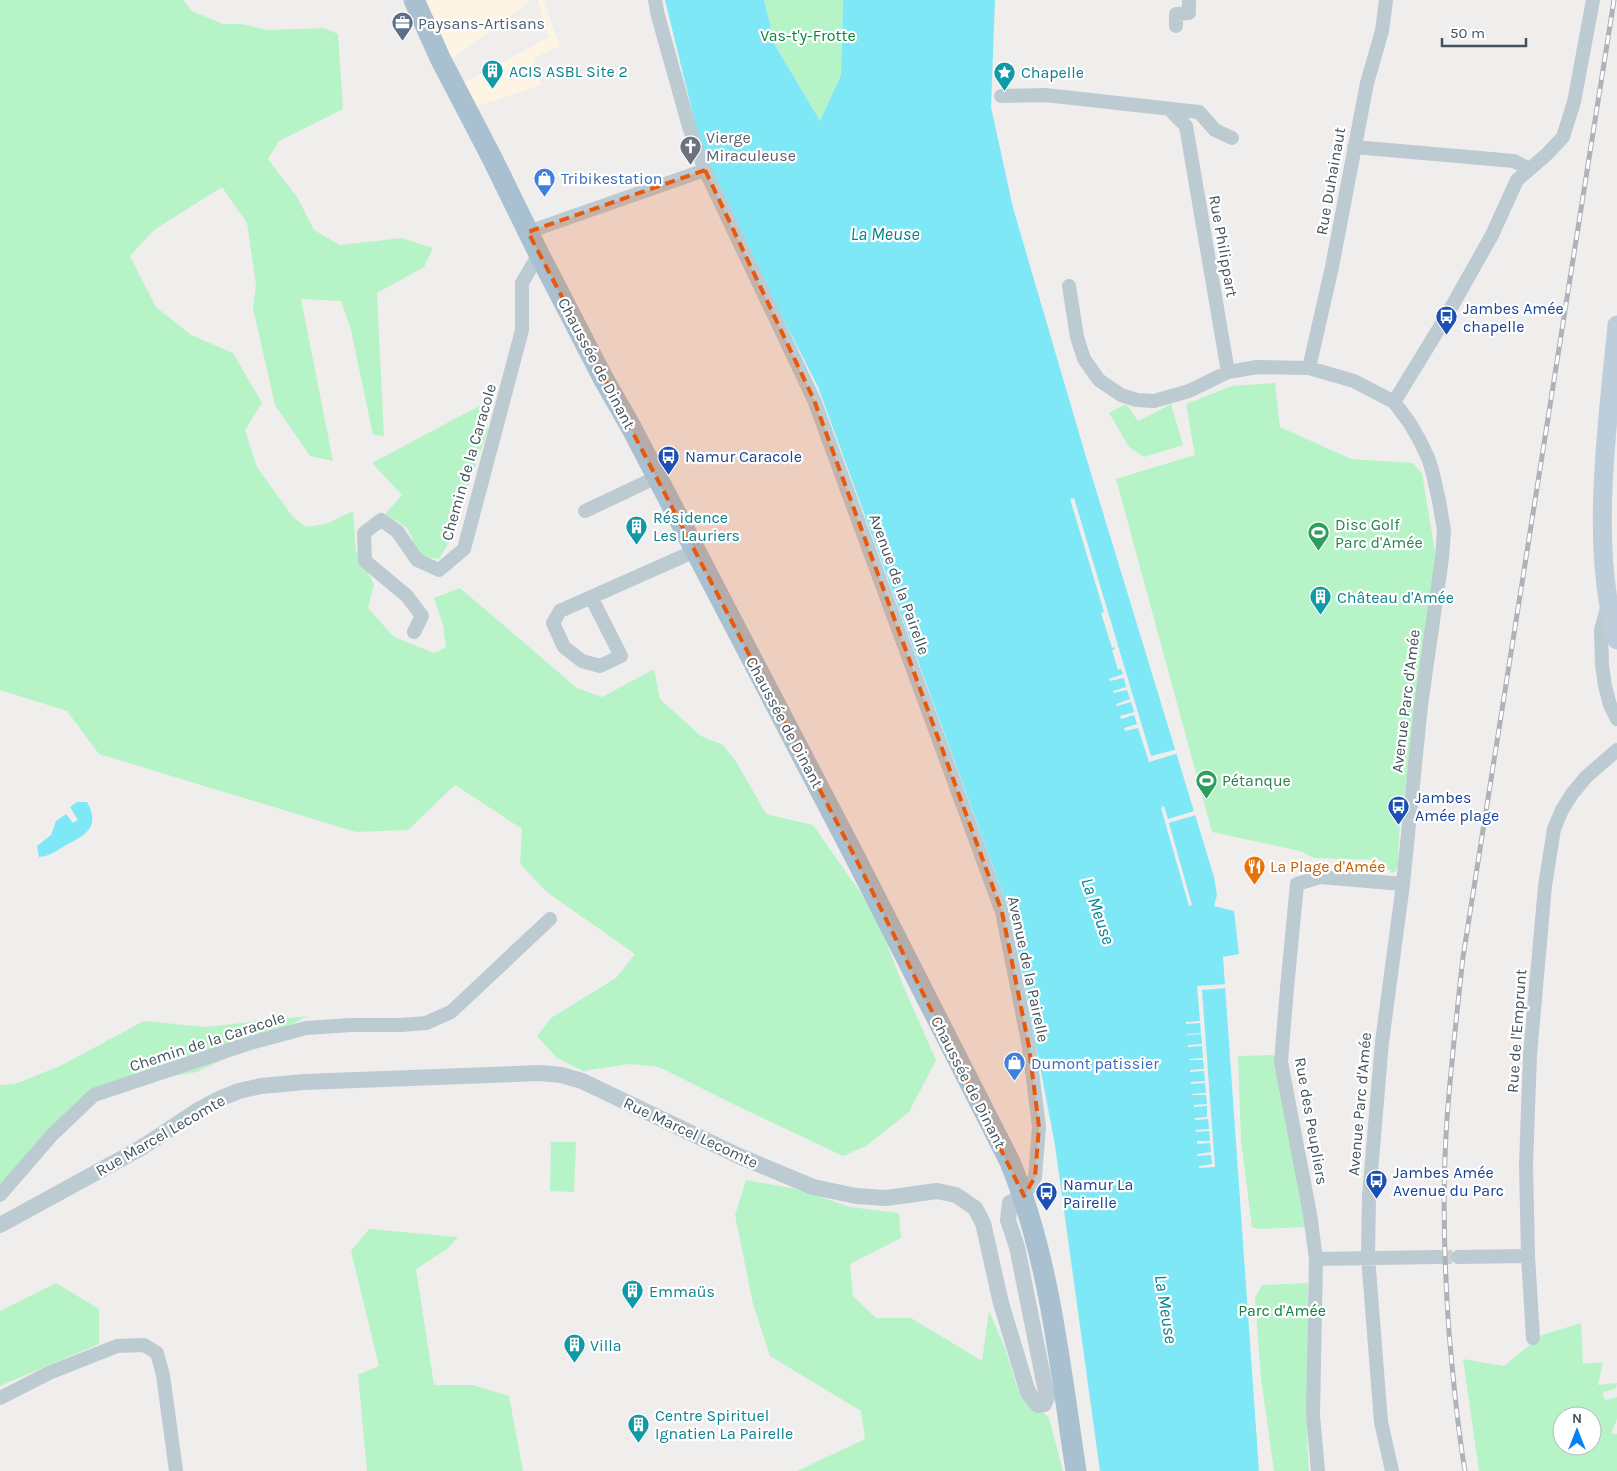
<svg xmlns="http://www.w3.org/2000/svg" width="1617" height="1471" viewBox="0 0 1617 1471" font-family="Karla,sans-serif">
	<rect width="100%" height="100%" fill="#f0eded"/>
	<path fill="#fef4e4" d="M427 0H531L452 59Z
		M538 0H543L560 46 534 58 541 85 476 107 464 83 549 37Z"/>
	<path fill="#b6f4c8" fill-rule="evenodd" d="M0 0H183L192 11 223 24H241L268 30 324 28 338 34 343 109 279 141 268 159 297 197 314 230 340 245 402 238 433 248 424 267 377 293 384 436 373 435 351 330 341 301 301 299 333 461 310 456 275 405 253 308 256 285 247 223 222 187 154 230 130 256 156 307 191 335 233 353 262 403 245 430 257 467 292 516 306 527 326 524 353 511 356 551 374 584 368 608 394 637 434 653 446 647 443 625 434 598 460 588 577 688 602 697 654 669 660 699 701 736 723 745 737 763 766 814 813 825 874 912 905 990 936 1060 909 1112 866 1146 843 1156 737 1106 659 1067 629 1064 583 1071 557 1058 537 1036 551 1018 616 978 635 954 548 893 520 864 522 829 455 785 408 830 356 832 99 754 67 711 0 690Z
		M764 0H843L841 75 820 121 775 45Z
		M1275 383 1280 427 1351 459 1413 463 1422 473 1436 558 1399 834 1398 866 1396 871 1392 873 1380 860 1314 858 1300 851 1212 832 1116 479 1195 455 1186 404 1232 386Z
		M1126 404 1138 421 1171 404 1183 445 1144 457 1129 447 1109 413Z
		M481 405 488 430 448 544 439 559C411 557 419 549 408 530 404 524 392 519 385 514L402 495 372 463Z
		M307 1016 272 1036 197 1072 157 1079 102 1096 0 1190V1085L15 1084 60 1066 144 1021 206 1027Z
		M1274 1055 1306 1227 1260 1229 1252 1227 1241 1140 1238 1056Z
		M551 1142H576L574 1192 550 1191Z
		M746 1180 797 1189 850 1207 899 1213 901 1238 850 1264 853 1296 876 1318H911L982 1361 989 1311 1005 1348 1018 1390 1049 1418 1063 1471H797L865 1439 861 1411 770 1356 753 1304 735 1215Z
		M369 1229 458 1237 447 1249 416 1269 434 1385H473L509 1396 523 1471H367L358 1375 379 1366 351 1251Z
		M56 1283 99 1309V1344L0 1386V1311Z
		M1308 1283 1307 1435 1309 1471H1274L1261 1378 1255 1298 1262 1285Z
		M1581 1323 1583 1364 1603 1362 1598 1385 1617 1383 1616 1388 1602 1393 1605 1400 1617 1397V1419L1611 1434H1617V1471H1479L1463 1359 1504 1366 1542 1335ZM1562 1416H1592V1446H1562Z"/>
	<path fill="#7ee8f6" d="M665 0H764L775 45 820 121 841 75 843 0H995L991 107 1013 208 1086 457 1214 877 1217 895 1214 906 1234 911 1239 954 1223 957 1259 1471H1100L1055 1145 1011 916 818 387 722 199 696 127Z
		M77 802H87C103 830 80 837 61 848 53 853 49 856 39 857L37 846 51 835 56 821 66 814 73 823 78 820 70 807Z"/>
	<path fill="#f0eded" d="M1074 498 1151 756 1178 749 1179 753 1149 762 1138 728 1125 731 1124 728 1137 724 1134 715 1121 719 1120 716 1134 712 1131 702 1117 706 1116 704 1130 699 1127 690 1113 693V691L1126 687 1124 678 1110 681 1109 679 1123 674 1121 669 1118 670 1112 650 1115 649 1114 647 1112 648 1101 613 1104 612 1070 499Z
		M1164 806 1168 819 1194 811 1196 815 1169 823 1192 905 1189 906 1161 808Z
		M1227 984 1228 988 1202 990 1215 1167 1199 1168V1166L1212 1164 1211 1155 1197 1156V1154L1211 1152 1210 1143 1197 1144V1141H1210L1209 1131 1196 1132 1195 1130 1209 1129 1208 1119 1195 1120V1118L1207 1117V1106L1194 1107V1105L1207 1104 1206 1095H1192V1094L1206 1093 1205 1083 1191 1084V1082L1205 1081 1204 1071 1190 1072V1070L1204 1069 1203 1060H1189V1059L1203 1058 1202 1046 1188 1047V1045L1202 1044 1201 1034 1187 1035V1034L1201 1033 1200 1023 1186 1024V1022L1200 1021 1197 986Z"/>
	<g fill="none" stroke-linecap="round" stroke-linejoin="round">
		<path stroke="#cdced0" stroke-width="14" stroke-dasharray="14 7" stroke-linecap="butt" d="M1438 1257H1458"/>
		<path stroke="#bccad2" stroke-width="14" d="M655 0 658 16 690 130 705 170 814 400 1002 912 1029 1047 1039 1127 1035 1177 1024 1196
			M1176 26V14L1189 13V0
			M1001 96 1045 95 1199 112 1215 130 1232 138
			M1169 109 1186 126 1228 372
			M1354 147 1514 161 1529 169
			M528 232 705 170
			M1069 286 1077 337 1084 359 1099 380 1121 395 1137 400 1154 401 1189 391 1228 372 1257 367 1309 368 1354 381 1394 402 1409 422 1419 439 1429 460 1433 474 1439 501 1444 530 1442 558 1421 705 1403 884 1382 1042 1369 1196 1368 1257 1381 1422 1392 1471
			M1309 368 1332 267 1367 83 1382 31 1386 0
			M1394 402 1443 322 1492 235 1517 180 1547 154 1563 137 1574 102 1593 0
			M585 511 657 477
			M591 597 621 656 600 666 582 661 564 647 553 623 560 611 695 551
			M1608 605 1601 630 1602 665 1605 686 1610 705 1617 719
			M414 632 422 616 407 596 365 561 364 533 381 520 397 531 417 560 439 570 464 549 522 330V283L539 254
			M0 1195 52 1135 94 1095 250 1043 306 1028 351 1025H401L426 1023 451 1012 550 919
			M1458 1257 1528 1256
			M1316 1259 1438 1257
			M1533 1338 1528 1256 1526 1165 1530 1055 1545 886 1554 829 1562 810 1572 794 1586 777 1617 750
			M0 1398 49 1373 117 1346 144 1345 157 1353 163 1375 176 1471
			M1318 1471 1313 1415 1316 1259 1310 1214 1281 1062 1287 988 1297 884 1320 877 1403 884"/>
		<path stroke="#bccad2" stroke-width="16" d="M0 1225 141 1148 200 1109 219 1099 239 1091 261 1086 304 1082 540 1073 561 1075 582 1081 739 1156 813 1187 856 1196 886 1198 937 1191 956 1195 975 1208 983 1223 1001 1303 1026 1386 1029 1394 1038 1405 1044 1404 1047 1397 1017 1247 1008 1220 1010 1203 1024 1196"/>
		<path stroke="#bdcdd9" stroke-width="19" d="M1617 325C1608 422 1589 547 1617 640"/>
		<path stroke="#a9c0d0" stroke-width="21" d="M414 0 440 58 492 158 539 254 603 378 631 427 856 859 1010 1162C1050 1260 1060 1367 1076 1471"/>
		<defs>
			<path id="rail" d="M1465 1471C1457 1425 1453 1378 1449 1332 1444 1261 1442 1190 1447 1119 1451 1065 1457 1011 1463 957L1614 0"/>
		</defs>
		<use href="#rail" stroke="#afb3b9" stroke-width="5"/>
		<use href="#rail" stroke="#fff" stroke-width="3" stroke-dasharray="9" stroke-linecap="butt"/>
	</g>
	<path fill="#e8590c" fill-opacity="0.2" stroke="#e8590c" stroke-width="4" stroke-dasharray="10 6" stroke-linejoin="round" d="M705 170 814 400 1002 912 1029 1047 1039 1127 1035 1177 1024 1196 856 859 528 232Z"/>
	<defs>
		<symbol id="office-pin" viewBox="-11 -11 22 30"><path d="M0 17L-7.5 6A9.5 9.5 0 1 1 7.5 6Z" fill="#5c6f8a" stroke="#fff"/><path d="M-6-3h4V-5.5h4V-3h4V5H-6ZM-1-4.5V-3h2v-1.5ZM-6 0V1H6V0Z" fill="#fff"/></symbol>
		<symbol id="building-pin" viewBox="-11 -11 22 30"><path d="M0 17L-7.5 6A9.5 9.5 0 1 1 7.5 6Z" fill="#0f9aa8" stroke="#fff"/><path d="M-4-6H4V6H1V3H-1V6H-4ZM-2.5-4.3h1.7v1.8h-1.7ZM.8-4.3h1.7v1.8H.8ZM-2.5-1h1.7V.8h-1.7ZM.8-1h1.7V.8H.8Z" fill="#fff"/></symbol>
		<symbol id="sight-pin" viewBox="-11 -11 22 30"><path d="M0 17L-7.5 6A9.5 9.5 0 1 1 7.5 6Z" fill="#0f9aa8" stroke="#fff"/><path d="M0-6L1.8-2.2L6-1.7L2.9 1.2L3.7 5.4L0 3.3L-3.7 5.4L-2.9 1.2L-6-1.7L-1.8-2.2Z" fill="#fff"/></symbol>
		<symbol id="church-pin" viewBox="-11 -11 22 30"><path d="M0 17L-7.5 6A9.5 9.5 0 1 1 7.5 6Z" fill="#6b7280" stroke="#fff"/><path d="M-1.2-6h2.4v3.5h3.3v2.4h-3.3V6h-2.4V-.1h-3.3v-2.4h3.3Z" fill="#fff"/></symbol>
		<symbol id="shop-pin" viewBox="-11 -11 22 30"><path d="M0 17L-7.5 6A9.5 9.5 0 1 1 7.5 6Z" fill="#3f7fe0" stroke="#fff"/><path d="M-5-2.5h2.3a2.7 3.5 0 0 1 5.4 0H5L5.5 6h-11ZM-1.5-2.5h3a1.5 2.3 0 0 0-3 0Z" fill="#fff"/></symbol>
		<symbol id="bus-pin" viewBox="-11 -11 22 30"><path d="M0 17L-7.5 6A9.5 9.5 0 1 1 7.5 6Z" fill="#1a4fb4" stroke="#fff"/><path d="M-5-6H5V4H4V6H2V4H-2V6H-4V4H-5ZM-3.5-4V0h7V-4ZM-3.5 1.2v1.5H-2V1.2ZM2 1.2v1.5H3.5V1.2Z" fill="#fff"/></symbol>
		<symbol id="stadium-pin" viewBox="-11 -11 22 30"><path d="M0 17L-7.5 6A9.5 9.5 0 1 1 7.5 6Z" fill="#2e9e5b" stroke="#fff"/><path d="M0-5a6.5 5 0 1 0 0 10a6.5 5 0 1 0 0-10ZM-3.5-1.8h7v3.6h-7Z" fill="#fff"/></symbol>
		<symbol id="restaurant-pin" viewBox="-11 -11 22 30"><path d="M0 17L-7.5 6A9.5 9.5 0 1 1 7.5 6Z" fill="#e8710a" stroke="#fff"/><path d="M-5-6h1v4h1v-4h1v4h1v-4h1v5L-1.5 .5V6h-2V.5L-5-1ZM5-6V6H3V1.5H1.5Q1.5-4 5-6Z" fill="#fff"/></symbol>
	</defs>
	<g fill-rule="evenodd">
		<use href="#office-pin" x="390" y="10" width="25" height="34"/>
		<use href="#building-pin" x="480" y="58" width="25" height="34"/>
		<use href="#sight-pin" x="992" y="60" width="25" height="34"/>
		<use href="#church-pin" x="678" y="134" width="25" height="34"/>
		<use href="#shop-pin" x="532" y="166" width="25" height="34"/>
		<use href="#bus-pin" x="1434" y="304" width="25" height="34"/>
		<use href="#bus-pin" x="656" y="444" width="25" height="34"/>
		<use href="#building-pin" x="624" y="514" width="25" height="34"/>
		<use href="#stadium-pin" x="1306" y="520" width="25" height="34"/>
		<use href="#building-pin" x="1308" y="584" width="25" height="34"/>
		<use href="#stadium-pin" x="1194" y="768" width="25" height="34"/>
		<use href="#bus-pin" x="1386" y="794" width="25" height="34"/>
		<use href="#restaurant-pin" x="1242" y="854" width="25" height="34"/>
		<use href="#shop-pin" x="1002" y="1050" width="25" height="34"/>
		<use href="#bus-pin" x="1364" y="1168" width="25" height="34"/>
		<use href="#bus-pin" x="1034" y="1180" width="25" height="34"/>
		<use href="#building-pin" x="620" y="1278" width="25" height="34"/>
		<use href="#building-pin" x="562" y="1332" width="25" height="34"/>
		<use href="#building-pin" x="626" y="1412" width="25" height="34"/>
	</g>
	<g text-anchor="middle" stroke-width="4.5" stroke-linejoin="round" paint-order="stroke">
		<g font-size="16" fill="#4e5e75" stroke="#fff" text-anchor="start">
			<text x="418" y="29">Paysans-Artisans</text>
		</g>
		<g font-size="16" fill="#0c863e" stroke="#fff">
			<text x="808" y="41">Vas-t'y-Frotte</text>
			<text x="1282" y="1316">Parc d'Amée</text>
		</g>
		<g font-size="16" fill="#0d838f" stroke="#fff" text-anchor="start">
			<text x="509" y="77">ACIS ASBL Site 2</text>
			<text x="1021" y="78">Chapelle</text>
			<text x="653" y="523">Résidence<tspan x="653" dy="18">Les Lauriers</tspan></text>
			<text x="1337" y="603">Château d'Amée</text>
			<text x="649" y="1297">Emmaüs</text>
			<text x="590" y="1351">Villa</text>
			<text x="655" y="1421">Centre Spirituel<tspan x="655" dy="18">Ignatien La Pairelle</tspan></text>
		</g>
		<g font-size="16" fill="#5b616d" stroke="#fff" text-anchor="start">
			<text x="706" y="143">Vierge<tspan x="706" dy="18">Miraculeuse</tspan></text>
		</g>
		<g font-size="16" fill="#366cbe" stroke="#fff" text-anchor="start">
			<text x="561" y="184">Tribikestation</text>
			<text x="1031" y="1069">Dumont patissier</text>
		</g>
		<g font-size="16" fill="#43535d" stroke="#fff">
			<text transform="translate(1330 181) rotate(-80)" y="6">Rue Duhainaut</text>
			<text transform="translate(1224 246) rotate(80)" y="6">Rue Philippart</text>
			<text transform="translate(597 363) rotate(62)" y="6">Chaussée de Dinant</text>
			<text transform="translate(468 462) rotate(-74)" y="6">Chemin de la Caracole</text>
			<text transform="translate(900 584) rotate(70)" y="6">Avenue de la Pairelle</text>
			<text transform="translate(1405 701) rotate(-83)" y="6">Avenue Parc d'Amée</text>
			<text transform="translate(785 722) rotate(62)" y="6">Chaussée de Dinant</text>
			<text transform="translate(1029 969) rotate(78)" y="6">Avenue de la Pairelle</text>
			<text transform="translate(1516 1031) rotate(-86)" y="6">Rue de l'Emprunt</text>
			<text transform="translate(207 1041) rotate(-18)" y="6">Chemin de la Caracole</text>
			<text transform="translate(969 1082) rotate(63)" y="6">Chaussée de Dinant</text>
			<text transform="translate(1359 1104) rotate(-85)" y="6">Avenue Parc d'Amée</text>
			<text transform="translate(1312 1121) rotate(80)" y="6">Rue des Peupliers</text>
			<text transform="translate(691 1132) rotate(25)" y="6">Rue Marcel Lecomte</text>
			<text transform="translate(160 1135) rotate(-30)" y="6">Rue Marcel Lecomte</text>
		</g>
		<g font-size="16" fill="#164399" stroke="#fff" text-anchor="start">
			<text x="1463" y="314">Jambes Amée<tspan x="1463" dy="18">chapelle</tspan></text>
			<text x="685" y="462">Namur Caracole</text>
			<text x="1415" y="803">Jambes<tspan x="1415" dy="18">Amée plage</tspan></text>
			<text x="1393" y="1178">Jambes Amée<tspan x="1393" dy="18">Avenue du Parc</tspan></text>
			<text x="1063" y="1190">Namur La<tspan x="1063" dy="18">Pairelle</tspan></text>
		</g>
		<g font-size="16" fill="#27864d" stroke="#fff" text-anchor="start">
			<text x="1335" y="530">Disc Golf<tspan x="1335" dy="18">Parc d'Amée</tspan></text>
			<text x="1222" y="786">Pétanque</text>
		</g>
		<g font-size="16" fill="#c56008" stroke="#fff" text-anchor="start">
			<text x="1270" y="872">La Plage d'Amée</text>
		</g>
		<g font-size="18" font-style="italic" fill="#038293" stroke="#fff">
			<text x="885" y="240">La Meuse</text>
			<text transform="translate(1098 911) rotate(71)" y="6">La Meuse</text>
			<text transform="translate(1166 1309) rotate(81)" y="6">La Meuse</text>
		</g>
	</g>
	<g transform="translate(1577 1431)"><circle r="24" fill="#ffffff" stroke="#b4babe"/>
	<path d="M0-4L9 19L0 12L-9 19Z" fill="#0482f3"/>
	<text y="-8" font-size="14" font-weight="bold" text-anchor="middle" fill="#43535d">N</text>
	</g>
	<path d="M1442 38v8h84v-8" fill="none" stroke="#43535d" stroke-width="2.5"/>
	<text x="1450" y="38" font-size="15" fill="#43535d" stroke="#ffffff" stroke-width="4" paint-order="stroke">50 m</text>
</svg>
